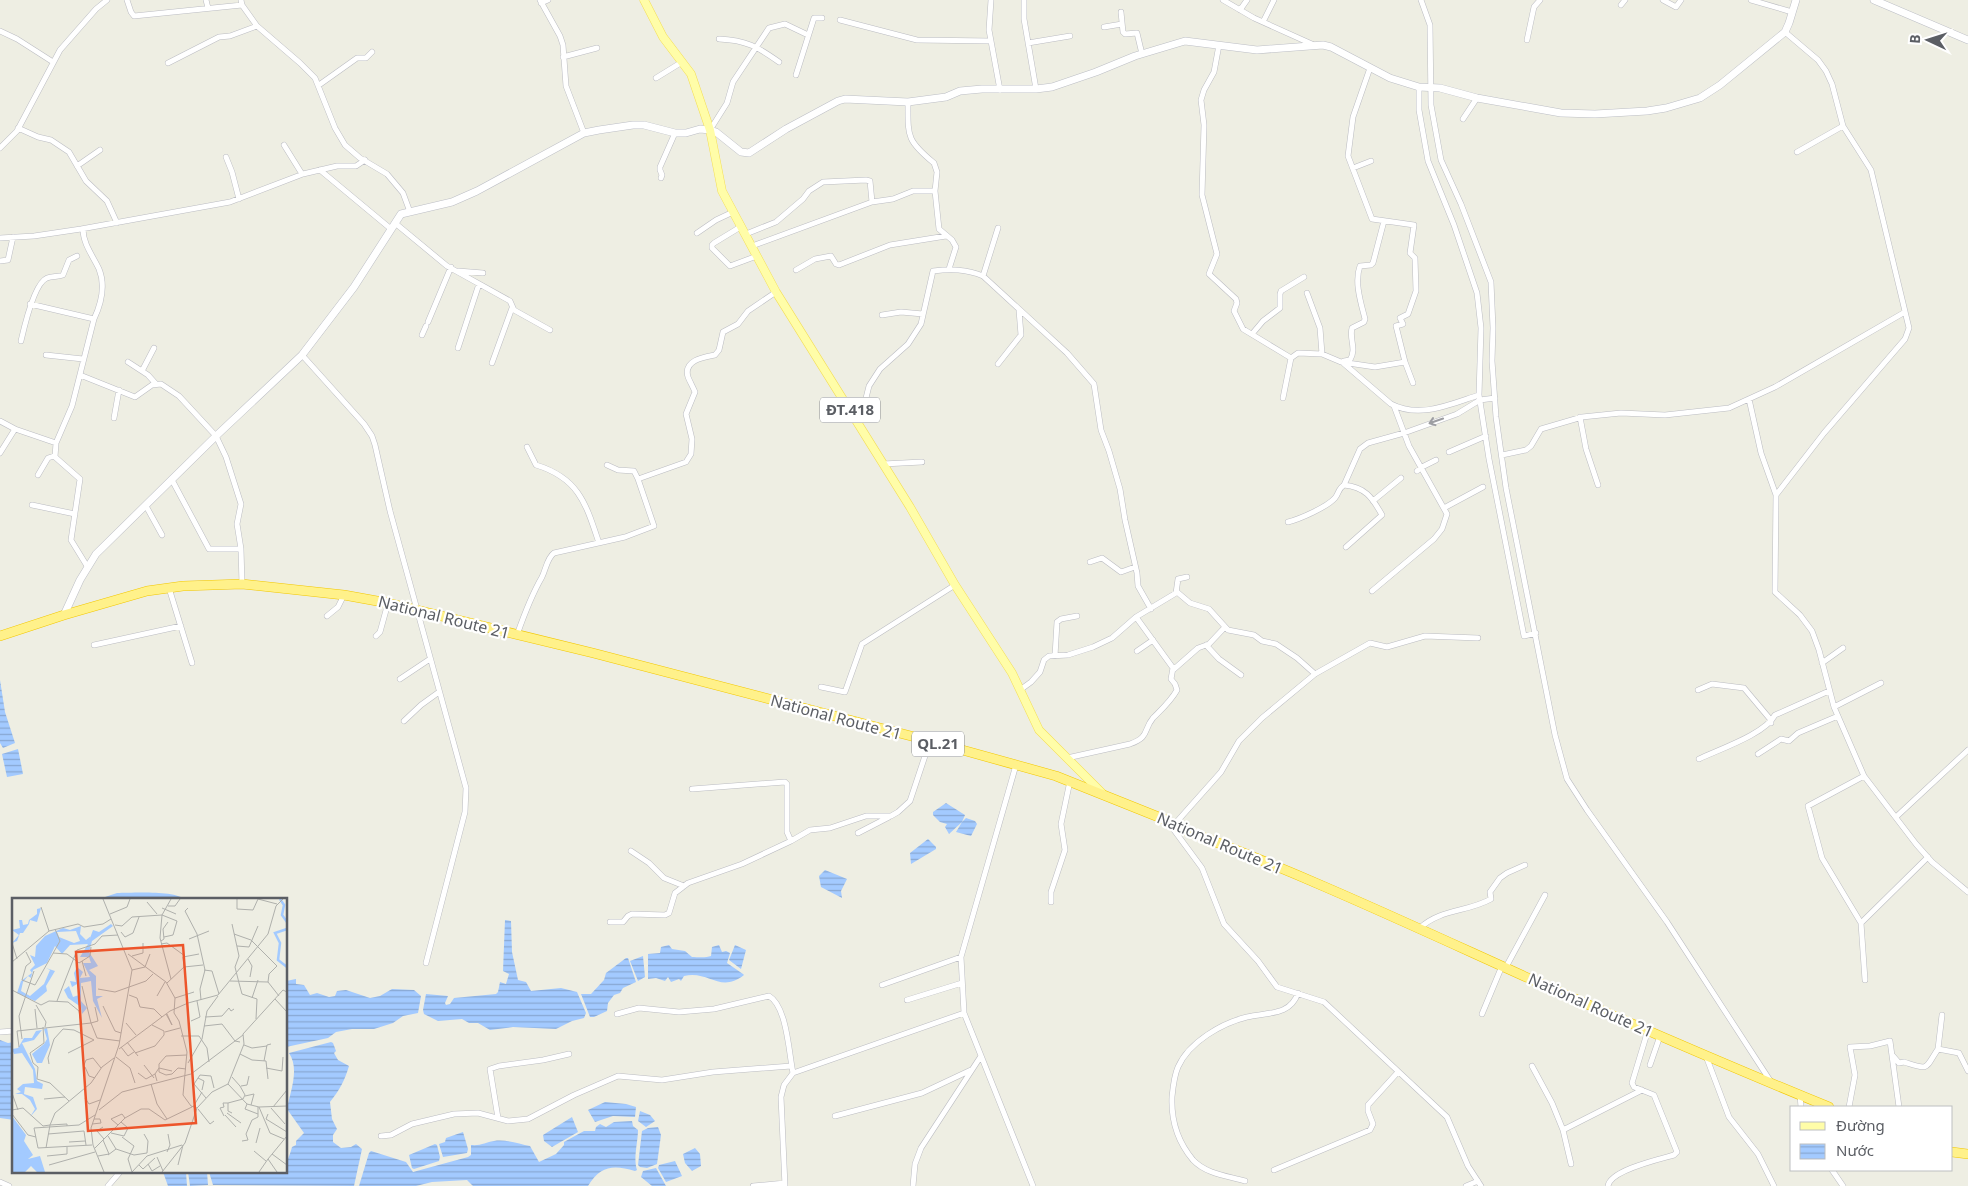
<svg xmlns="http://www.w3.org/2000/svg" width="1968" height="1186" viewBox="0 0 1968 1186" font-family="'Noto Sans',sans-serif">
	<defs>
		<pattern id="water-rules" width="6" height="5" patternUnits="userSpaceOnUse" patternTransform="scale(1.25)"><rect width="6" height="5" fill="#a3caff"/><path d="M0 2.5h6" fill="none" stroke="#88a7d2"/></pattern>
	</defs>
	<rect width="100%" height="100%" fill="#eeeee3"/>
	<path fill="url(#water-rules)" d="M0 680 5 712 15 743 3 748 0 743Z
		M18 749 23 774 7 777 2 754Z
		M946 803 965 815 962 822 966 818 975 821 977 824 971 836 956 832 962 822 949 834 945 827 947 824 940 822 933 815V812Z
		M928 839 936 847V849L911 864 910 853Z
		M825 870 847 879 841 891 842 898 821 887 819 876Z
		M117 893C132 893 175 890 186 900H103L105 897Z
		M505 920 511 921 512 952 518 980 526 982 531 991 561 988 577 992 586 1013 584 1018 572 1021 556 1029 513 1027 490 1030 478 1023H469L462 1019 438 1021 424 1014 423 1010 426 994 448 996 445 1003 446 1005 450 1004 454 998 496 994 498 992 500 982 506 984 509 974 503 971Z
		M669 945 672 949 685 951 692 957C697 957 706 958 711 956L712 947 719 945 722 952 726 951 730 953 727 963 743 974 744 975C720 994 709 970 684 976L681 981 679 979 671 982 668 977 665 981 656 978 648 979V954L660 953 661 947Z
		M735 945 746 950 741 969 729 960Z
		M643 956 645 977 638 981 630 961Z
		M626 958H628L636 982 623 988 620 993 614 995 608 1003 607 1011 594 1017H590L581 994H591L604 980 606 973Z
		M296 979V984L304 985 310 995 317 993 329 997 335 996 337 991 346 990 370 998 380 996 392 989 414 990 421 996 418 1013 403 1016 393 1023 374 1029H352L336 1032 328 1038 286 1047V981Z
		M0 1040 8 1043 14 1042V1120L0 1118Z
		M331 1042 333 1043 336 1051 334 1053 338 1060 349 1066C345 1080 339 1091 330 1102L332 1119 337 1129 333 1135V1142L341 1148 351 1147 356 1144 362 1149 354 1186 213 1185 209 1172H286C286 1159 289 1159 292 1147L296 1145V1141L304 1133 287 1109C290 1092 300 1069 289 1053Z
		M605 1102 626 1104 636 1107 635 1117 613 1116 595 1122 588 1110Z
		M640 1111 650 1115 655 1121 646 1127 638 1121Z
		M572 1117 578 1132 552 1147 544 1141 543 1135Z
		M632 1121 633 1126 638 1130C638 1142 633 1159 637 1170L635 1171C614 1165 601 1165 588 1186H473L467 1180 432 1182 416 1186H359L369 1153 371 1151 406 1162 413 1172 468 1157 471 1155V1145C481 1146 486 1142 494 1141 506 1139 519 1144 530 1146L539 1162 556 1154 564 1145V1142L584 1131H595L596 1127 600 1124 606 1127 614 1122Z
		M658 1127 661 1135 657 1164 647 1168 640 1167 638 1165 642 1131 648 1128Z
		M463 1132 468 1149 467 1153 443 1157 439 1144 445 1142 446 1138Z
		M435 1144 437 1145 440 1157 439 1161 414 1169 412 1168 409 1155Z
		M695 1148 700 1154 701 1166 692 1171 685 1163 683 1154Z
		M675 1161 682 1176 666 1182 658 1168 659 1165Z
		M656 1168 666 1186H652L641 1177 643 1171Z
		M163 1172H186L187 1186H168Z
		M188 1172H207L208 1185 190 1186Z"/>
	<g fill="none" stroke-linecap="round" stroke-linejoin="round">
		<defs>
			<path id="street" d="M127 0 131 12 134 16 242 5
				M206 0 208 8
				M241 0 242 5 257 26 300 63 315 78 335 128 345 145 360 158 387 174 403 193 410 212
				M540 0 560 36 563 45 566 86 584 133
				M991 0 989 30 1000 90
				M1024 0V19L1036 89
				M1223 0 1254 18 1314 45
				M1421 0 1430 25 1431 105 1441 160 1461 204 1491 282 1493 328 1492 361 1496 417 1506 488 1555 735 1567 779 1587 810 1667 922 1771 1082
				M1663 0 1676 7 1681 0
				M1751 0 1792 12
				M541 3 548 0
				M1621 5 1625 0
				M1240 10 1247 0
				M1121 12 1123 32 1125 34 1137 33 1142 54
				M840 20 917 40 991 41
				M1263 22 1274 0
				M1104 27 1122 24
				M0 31 17 39 53 62
				M1785 32 1818 60 1826 71 1832 84 1843 126 1871 170 1909 328 1905 339 1824 433 1776 495 1775 592 1800 615 1812 631 1819 650 1834 707 1864 776 1916 844 1932 862 1968 892
				M719 39C746 40 758 47 779 62
				M1527 40 1534 7 1540 0
				M1028 43 1070 36
				M1219 45 1214 72 1204 90 1201 100 1204 125 1202 195 1217 254 1209 274 1236 299 1237 303 1234 311 1243 329 1291 358
				M563 57 597 48
				M168 63 219 37 230 36 257 26
				M796 75 814 18H822
				M656 78 682 62
				M319 85 357 58H366L372 52
				M1419 87V110L1428 161 1454 225 1477 293 1481 328 1479 395 1489 459 1524 636 1536 633
				M908 102C908 136 906 140 934 163L937 172 935 191 939 229 952 240 956 247 949 269
				M1463 119 1477 98
				M18 128 38 137 51 140 69 152 86 181 107 201 117 223
				M710 130 727 103 733 82 769 28 785 24 808 35
				M284 145 302 174
				M0 148 17 131 60 50 96 9 107 0
				M1797 152 1843 126
				M226 157 232 172 239 199
				M77 166 100 150
				M1353 168 1371 161
				M320 170 391 229
				M661 178 662 175 660 170V167L675 133
				M872 202 893 199 913 191H935
				M395 223 447 266 510 301 514 310 550 330
				M742 226 714 243 712 245V248L730 266 757 256
				M697 233 716 220 733 212
				M746 234 776 222 803 199 809 191 823 182 866 180 870 181 872 202 752 246
				M0 238 34 236 81 229 230 202 303 174 337 166H356L365 160
				M0 261 8 260 13 237
				M796 270 815 259 831 256 836 264 839 265 890 245 946 236
				M458 271 483 273
				M983 276 998 228
				M1307 293 1320 328 1322 354
				M30 304 94 319C101 304 106 286 99 269 93 256 83 244 83 229
				M882 315 901 312 923 314
				M428 322 451 267
				M1252 334 1263 321 1280 308V294L1281 291 1304 277
				M422 335 426 326
				M21 341C24 328 34 283 47 278 52 276 58 277 63 275L69 260 77 256
				M458 348 479 284
				M46 355 83 359
				M302 355 364 424 372 436 375 445 390 511 466 788 465 812 426 963
				M1291 358 1298 353 1322 354 1341 362 1375 367 1405 362 1396 326 1403 324 1400 318 1408 314 1416 291 1415 258 1410 253 1414 225 1372 219 1348 156 1353 117 1370 68
				M1344 361 1350 360C1357 349 1349 339 1352 328L1364 322 1365 319C1361 303 1354 282 1360 266L1371 265 1373 263 1384 221
				M128 362 148 375 156 384
				M1342 362 1391 404C1420 419 1451 404 1479 395
				M1405 362 1413 383
				M492 363 512 308
				M998 364 1021 335 1019 310
				M142 371 154 348
				M80 375 135 397 152 385 161 384 179 396 216 436 226 457 241 504 237 524 241 549 242 584
				M1283 398 1291 358
				M1749 399 1761 453 1776 495
				M852 414 864 406 869 386 880 369 908 344 921 324 933 271C951 269 966 269 983 276L1067 353 1094 384 1101 430 1109 451 1120 489 1125 520 1137 573 1138 586 1151 609
				M1580 417 1586 449 1598 485
				M114 418 119 390
				M0 421 15 429 56 443 55 457 80 479 71 540 87 566
				M56 443 72 406 94 319
				M527 447 536 465C579 478 586 504 599 543
				M1449 452 1486 436
				M0 453 15 429
				M1502 455 1526 450 1531 446 1541 429 1582 417 1621 413 1665 415 1729 408 1775 387 1905 312
				M883 464 922 462
				M607 465 618 470 634 471 638 479
				M1417 471 1422 467 1436 460
				M38 475 48 458 54 456
				M172 480 209 549H241
				M1344 485C1365 487 1372 497 1382 515L1346 547
				M1373 501 1401 478
				M32 505 75 514
				M146 506 162 535
				M1444 508 1483 487
				M1288 522C1300 519 1327 507 1335 498 1339 493 1338 489 1344 485L1360 449 1368 443 1404 433 1457 414 1480 400 1495 398
				M1090 562 1102 558 1121 572 1135 567
				M169 588 192 663
				M1372 591 1434 539 1442 529 1447 514 1409 446 1394 406
				M1177 592 1190 603 1209 609 1228 630 1254 635 1262 641 1276 644 1297 658 1315 674
				M327 616 338 607 344 595
				M517 635C524 615 531 596 542 577 546 569 547 558 554 553L625 537 654 526 638 479 686 462 691 454 692 439 686 414 695 392C693 387 690 382 688 377 683 360 704 357 715 355L719 350 723 332 738 324 748 311 776 292
				M376 636 380 632 388 603
				M94 645 181 626
				M1206 645 1219 659 1241 675
				M1137 651 1153 640
				M1055 656 1057 622 1061 619 1077 616
				M1822 663 1843 648
				M1173 670 1198 648 1209 644 1225 627
				M400 679 430 659
				M821 687 845 692 862 644 955 585
				M1020 690 1031 682 1040 672 1044 660 1049 656 1068 655 1093 647 1112 638 1136 617 1176 593 1178 579 1187 577
				M1698 690 1712 684 1744 688 1770 719 1771 723
				M1834 707 1881 683
				M404 721 421 705 439 692
				M1758 754 1781 739 1789 741 1798 733 1838 716
				M1067 758 1130 744C1150 737 1143 730 1153 718 1162 709 1171 701 1177 690L1175 684 1171 679 1173 668 1136 617
				M1699 759C1720 749 1765 734 1775 715L1829 691
				M1864 776 1808 806 1822 858 1861 923 1928 857
				M692 789 785 782 787 784V832L791 841
				M1896 817 1968 750
				M1171 826 1202 868 1224 924 1258 961 1277 987 1324 1002 1447 1117 1468 1166 1481 1186
				M1173 826 1221 772 1239 741 1262 718 1315 674 1370 643 1387 647 1425 636 1478 638
				M858 833 889 817
				M631 851 649 863 664 878 684 886
				M1051 902V892L1065 850 1061 824 1070 781
				M610 922H623L628 916 632 914 665 915 669 913 675 893 688 883 742 864 791 841 810 830 830 828 866 816H891L898 812 910 801 930 741
				M1861 923 1865 980
				M1420 928C1440 909 1468 912 1491 899L1490 892 1500 878 1507 873 1525 865
				M1506 967 1545 895
				M882 985 961 957
				M907 1000 962 983
				M964 1013 1033 1186
				M617 1014 639 1008 679 1012 714 1009 769 996C787 1006 789 1054 793 1073L964 1013 961 957 1016 765
				M1482 1014 1502 966
				M1942 1015 1938 1049 1959 1053 1968 1071
				M0 1032 14 1031
				M1706 1056 1729 1117 1758 1154 1774 1186
				M1893 1056 1899 1063 1904 1062C1930 1070 1924 1070 1938 1049
				M1650 1065 1660 1036
				M1532 1066 1552 1103 1563 1130 1571 1164
				M1800 1095 1801 1107
				M1849 1107 1855 1075 1850 1047 1870 1046 1890 1041 1899 1107
				M835 1116 922 1093 971 1070
				M498 1118 490 1069 499 1066 543 1060 569 1054
				M1563 1130 1642 1090
				M381 1136 391 1135 412 1124 454 1114 478 1113 508 1121 528 1119 574 1095 618 1076 662 1080 713 1072 791 1066
				M1274 1170 1370 1130 1373 1124 1368 1111V1105L1398 1072
				M1832 1170 1843 1186
				M1245 1181C1228 1176 1206 1174 1193 1160 1178 1142 1171 1120 1172 1097 1173 1087 1174 1076 1178 1067 1189 1042 1222 1023 1247 1017 1268 1012 1290 1016 1298 993
				M0 1182 9 1186
				M108 1186 120 1172
				M753 1186 785 1183
				M785 1186 781 1097 784 1085 793 1073
				M913 1186 915 1164 921 1148 981 1056
				M1466 1186 1478 1181
				M1608 1186C1610 1170 1660 1159 1674 1155L1677 1152 1654 1095 1634 1087 1632 1083 1648 1030"/>
			<path id="secondary" d="M1874 0 1968 40
				M64 615 80 580 96 554 216 436 302 355 354 287 401 214 452 202 477 191 584 133 599 130 633 125H644L675 133H686L700 129 710 130 716 132 741 152 749 153 786 129 838 101 845 99 908 102 946 97 960 91 982 89H1036L1052 87 1096 72 1135 56 1185 41 1257 50 1323 45 1331 47 1390 78 1419 87 1440 88 1477 98 1561 113 1595 114 1647 111 1666 108 1700 98 1720 85 1785 32 1789 23 1796 0"/>
			<path id="primary" d="M644 0 663 37 691 74 710 130 722 191 776 292 910 507 955 585 1012 673 1039 730 1103 794"/>
			<path id="highway" d="M0 636 64 615 147 591 183 586 242 584 344 595 388 603 593 653 930 741 1056 776 1166 820 1173 826C1297 871 1417 928 1537 982 1634 1025 1731 1067 1829 1107
				M1952 1152 1968 1154"/>
		</defs>
		<use href="#street" stroke="#bbbcc2" stroke-width="6"/>
		<use href="#secondary" stroke="#bcbec5" stroke-width="8"/>
		<use href="#primary" stroke="#f4de56" stroke-width="9"/>
		<use href="#highway" stroke="#f2c700" stroke-width="10"/>
		<use href="#street" stroke="#fff" stroke-width="5"/>
		<use href="#secondary" stroke="#fff" stroke-width="7"/>
		<use href="#primary" stroke="#fffda8" stroke-width="8"/>
		<use href="#highway" stroke="#fff18a" stroke-width="9"/>
	</g>
	<defs><path id="oneway-shaft" d="M-6 0H5M1.5-3L5.5 0L1.5 3" fill="none" stroke-width="1.6" stroke-linecap="round" stroke-linejoin="round" transform="scale(1.25)"/></defs>
	<use stroke="#9d9ea2" href="#oneway-shaft" transform="translate(1436 421) rotate(161)"/>
	<g text-anchor="middle" stroke-width="4.5" stroke-linejoin="round" paint-order="stroke">
		<g fill="#fff" stroke="#8c8e92" stroke-width="1">
			<rect x="820" y="397.5" width="60" height="25" rx="4"/>
			<rect x="912" y="731.5" width="52" height="25" rx="4"/>
		</g>
		<g font-size="15" font-weight="bold" fill="#5b5e64">
			<text x="850" y="415">ĐT.418</text>
			<text x="938" y="749">QL.21</text>
		</g>
		<g font-size="16" fill="#5b5e64" stroke="#fff">
			<text transform="translate(444 617) rotate(14)" y="6">National Route 21</text>
			<text transform="translate(836 717) rotate(15)" y="6">National Route 21</text>
			<text transform="translate(1220 843) rotate(23)" y="6">National Route 21</text>
			<text transform="translate(1591 1005) rotate(24)" y="6">National Route 21</text>
		</g>
	</g>
	<g transform="translate(12 898)">
		<rect width="275" height="275" fill="#eeeee3"/>
		<path d="M29 10 25 24 18 22 17 26 11 35H8L5 43 0 45 7 37 0 32 8 30 7 22H10L11 27 16 26 17 22 25 16V11ZM99 26 101 28 80 43 77 54 86 68 77 72 84 78V98H91L85 101 90 120 81 103 79 83 69 85V103L75 110 70 116 69 109 56 100 52 92 57 88 61 99 67 97 65 86 60 89 58 83 64 84 62 75 65 69 71 74 68 80 78 79 71 65H79L77 59H68L76 46 58 47 50 56 43 48 35 65 21 72 19 80 16 78 11 84 9 93 18 98 32 86 38 72 34 70 43 73 34 88 35 93 23 103 5 95 9 83 20 75 18 72 23 67 18 57 23 59 24 48 33 38 51 30 58 32 69 28 68 36 74 42 79 38 77 43 81 32 87 34ZM64 33 68 43 62 45 47 39 45 34ZM35 130 38 147 30 165H25L20 156 32 146 35 141 32 131ZM30 132 22 142 10 145 23 171 25 183 31 186 30 191 13 189 12 196 21 199 25 211 18 219 23 211 18 202 10 196H3L9 194 5 191 11 186 22 185 21 172 10 155 2 156 0 151 6 150 12 140H20L24 133ZM0 218 14 237 12 243 21 257 16 261 28 258 33 274H25L19 268 13 274H0Z" fill="#a3caff" fill-rule="evenodd"/>
		<path fill="none" stroke="#a3caff" stroke-width="2.5" d="M268 1 272 7 270 17 275 24M275 31 263 35 268 45 266 62 275 69M0 250 16 257"/>
		<path fill="none" stroke="#afb0ac" stroke-width="1" d="M91 1 120 72 107 147 79 230 81 247 92 274M225 1V11L241 12 246 1 265 6M135 4 145 16M156 8H163L168 1M29 9 37 33M150 10 164 16M176 10 173 13 185 36 193 72 188 91 189 102M98 16 115 9 118 1M150 17 165 23 161 37 152 39M150 17 159 1M220 26 227 58 223 69 227 85M103 27 110 28 120 19 150 17 148 40 159 81M109 34 113 39 121 35 127 19M222 36 239 42M177 41 197 33M239 42 265 68 257 76 256 84M149 43 152 41 151 31 156 24M0 45 5 61M149 46 155 45 173 58M225 48 237 49 246 28M14 54 19 64 14 68 10 82 23 87 48 43 43 31M41 55 55 56 67 65 78 58 79 49M116 56 154 84 163 100 162 115 167 123 175 154 171 197 179 208 185 210 173 245 150 274M120 58 131 55V45M236 61 240 68 238 79M70 63 74 78M0 64 37 33 66 26 72 29 91 26 99 21M172 69 171 59 187 56M120 72 133 69 138 56M192 72 200 73 207 96M218 83 256 84 267 98M155 85 172 69 191 67M227 85 230 96 245 101 244 121M70 88 79 125M86 91 103 94 134 83 141 76M0 92 29 107 37 103 56 104 67 113 69 125M117 97 125 100 128 109 142 111 150 119M145 98 153 84M163 100 182 94M240 100 246 82M263 101 275 114M45 103 65 52 83 46 90 38 106 37M24 107 34 124 33 129M91 108 103 133 109 135M83 109 86 123 79 125 85 140 108 143M23 111 25 130M154 116 160 127 155 116M193 119 210 118 217 110 219 113 222 111M179 123 188 119 185 103M114 125 124 137M192 128 210 126 223 143 228 144M31 129 32 145 18 155 21 165 26 169 25 181 38 185 57 203M153 134 168 130M169 138H187L195 150 197 164M10 141 7 118 22 73M115 144 126 158M232 147 240 150 255 148M7 149 5 133 79 125M109 149 116 158 122 154M107 151 158 113 176 105 206 97 256 36 264 8 271 1M56 155 82 142M123 155 143 148 152 137V133L140 127M228 156 240 162 254 163 256 181M104 159 118 170 123 185M252 163 255 147 259 146M176 165 190 141 195 113 206 98M37 166 36 160 42 141 51 131 62 132 82 142M72 167 74 162 81 160 89 170M132 167 142 180M73 169 77 178 83 180M254 170 270 173 271 159M174 171 166 170 160 176 154 177 147 174V166L154 158 175 157M126 175 134 181 143 176M220 179 228 188 233 197 231 201M186 180 192 183 190 192M145 183 143 176 147 170 160 173M139 186 145 206 155 221M216 186 232 146 231 136 271 92 275 94M229 188 235 187 237 178M0 195 6 212M233 198 242 196 239 207M73 200 77 206 88 202M194 200 182 186 188 177 199 178 202 190M32 201 53 199M235 206 233 211 246 216M181 209 190 194M247 209 275 208M261 209 275 192M185 210 200 194 216 186 235 206 247 209 258 235 272 241M259 210 273 226M186 211 198 226 202 223M0 212 11 210 31 228 38 227 34 250M87 212 110 194 179 176 231 137M215 215 229 225M220 215 216 213V205L231 201M0 216 16 237 24 239M256 216 254 221 275 234M213 217 224 229M212 218 208 210 212 209 211 205H216M80 226 89 225 88 221H82M106 227 99 221 110 216 113 220M55 228V226L38 227 43 215 79 185 90 169 102 160M91 229 85 233 92 241M99 235 112 238 116 230 109 224M36 236 72 233 74 247M132 236 136 243 135 255M96 238 104 251 96 257M110 239 122 248 116 261 120 274M230 243 236 242 234 236 240 222 246 219V209M57 244 73 243M244 245 248 230M80 247 26 250 22 230 67 227 83 217M83 250 113 220 129 211H137L153 222 180 209M104 251 122 257 135 255M242 253 254 263M155 254 158 247 156 236M260 256 275 267M35 258 55 256V249M86 258 97 256 91 242M145 259 151 273M256 261 275 238M136 266 140 273 148 268M37 267 83 254M127 267 131 271 143 260M166 267 171 247M120 274 135 258 170 247M247 274 256 261 265 274"/>
		<path fill="#ed552b" fill-opacity="0.15" stroke="#ed552b" stroke-width="2.5" d="M171 47 184 225 76 233 64 54Z"/>
		<rect width="275" height="275" fill="none" stroke="#5b5e64" stroke-width="2.5"/>
	</g>
	<rect x="1790" y="1106" width="162" height="65" fill="#ffffff" stroke="#bdbfc1"/>
	<rect x="1800" y="1122" width="25" height="8" fill="#fffda8" stroke="#bdbfc1"/>
	<text x="1836" y="1131" font-size="15" fill="#5b5e64">Đường</text>
	<rect x="1800" y="1144" width="25" height="15" fill="url(#water-rules)" stroke="#bdbfc1"/>
	<text x="1836" y="1156" font-size="15" fill="#5b5e64">Nước</text>
	<g transform="translate(1928 40) rotate(274)" stroke="#ffffff" stroke-width="4" paint-order="stroke">
	<path d="M0-4L9 19L0 12L-9 19Z" fill="#5b5e64"/>
	<text y="-8" font-size="14" font-weight="bold" text-anchor="middle" fill="#5b5e64">B</text>
	</g>
</svg>
